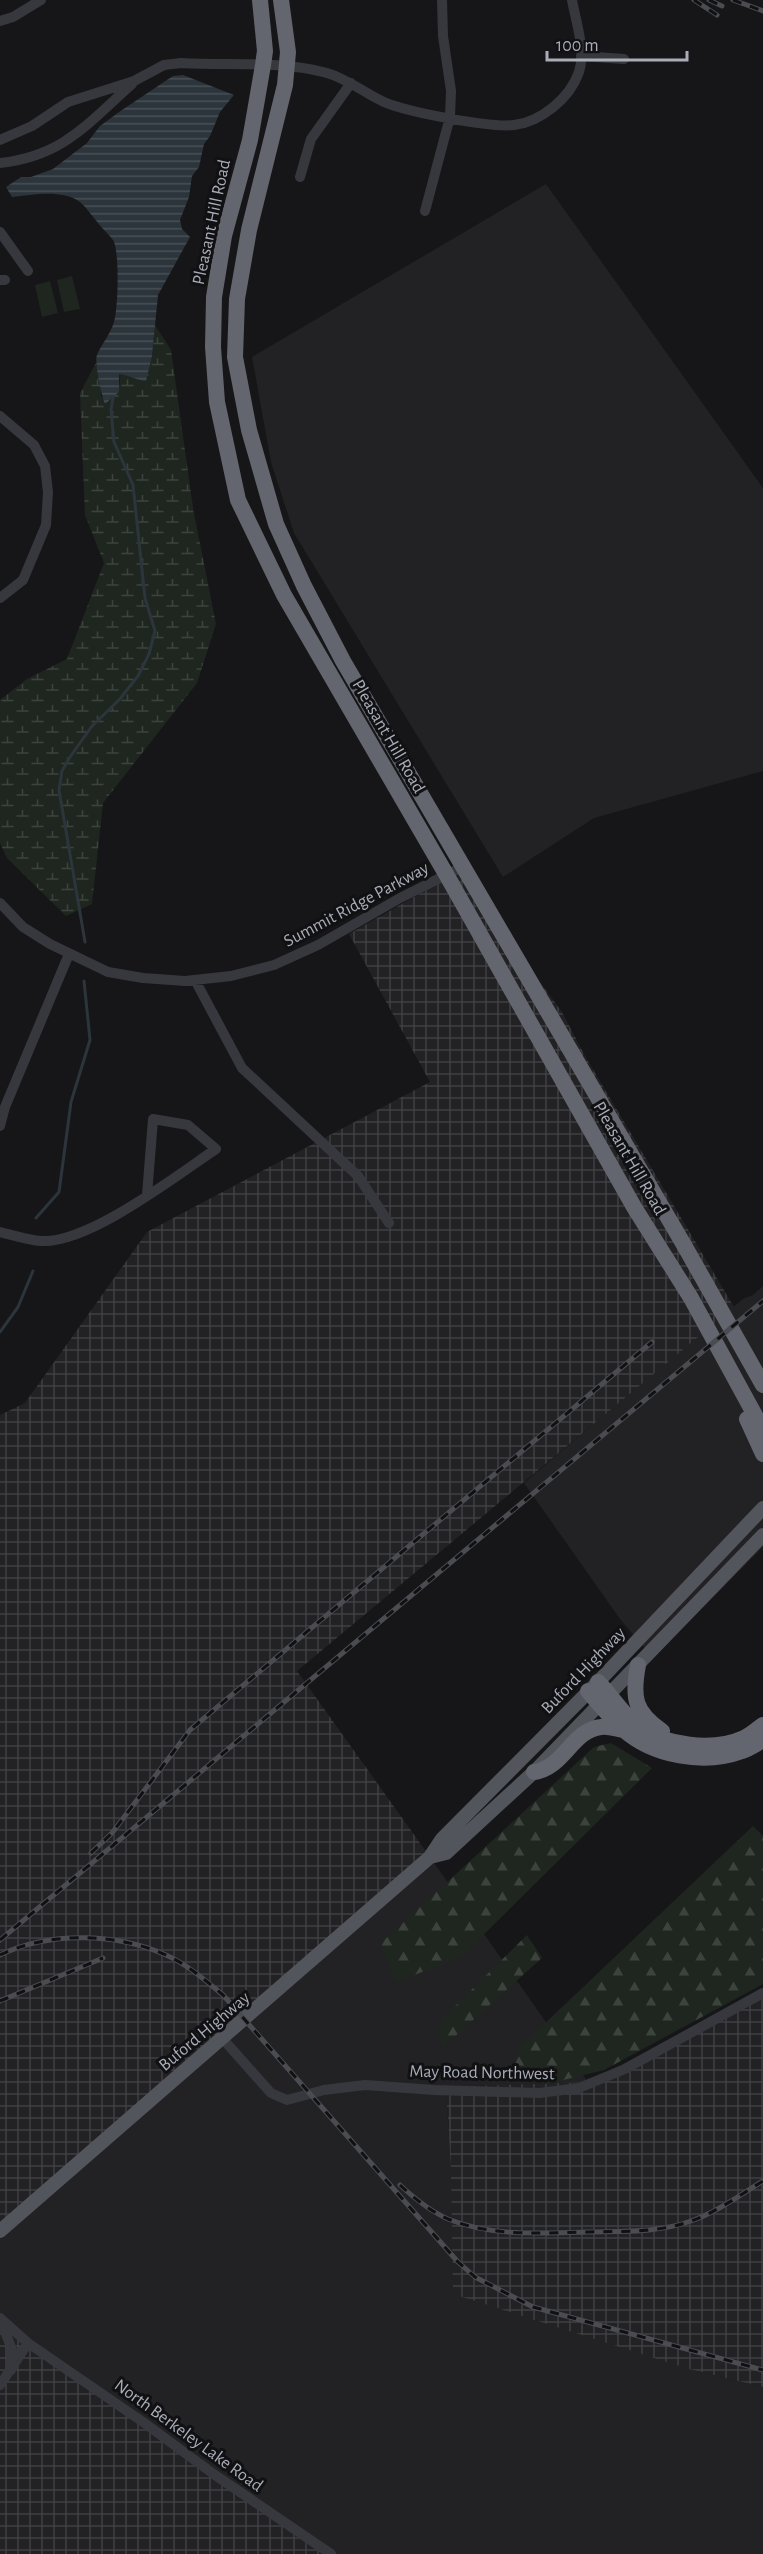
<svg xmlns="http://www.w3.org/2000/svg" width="763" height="2554" viewBox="0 0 763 2554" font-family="'Alegreya Sans',sans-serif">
	<defs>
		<pattern id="industrial-grid" width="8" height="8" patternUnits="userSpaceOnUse" patternTransform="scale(1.5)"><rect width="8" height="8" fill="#222225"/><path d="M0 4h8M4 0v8" fill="none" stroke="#3f3f43"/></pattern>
		<pattern id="forest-firs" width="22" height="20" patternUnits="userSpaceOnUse" patternTransform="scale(1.5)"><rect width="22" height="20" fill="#1e261f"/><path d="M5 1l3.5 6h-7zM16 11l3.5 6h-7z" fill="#3c433d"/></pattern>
		<pattern id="wetland-marsh" width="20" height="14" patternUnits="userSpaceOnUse" patternTransform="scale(1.5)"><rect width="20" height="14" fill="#1e261f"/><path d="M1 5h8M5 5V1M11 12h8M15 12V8" fill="none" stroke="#3c433d"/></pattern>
		<pattern id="water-rules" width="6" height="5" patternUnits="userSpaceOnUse" patternTransform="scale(1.5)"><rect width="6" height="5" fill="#2c353c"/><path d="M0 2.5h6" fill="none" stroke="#485056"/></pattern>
	</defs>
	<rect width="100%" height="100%" fill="#161618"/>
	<path fill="#222225" d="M546 184 763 488V771L594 818 503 877 294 533 271 462 252 357Z
		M763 1286V1547L653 1658 620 1619 524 1483 689 1343 743 1299 753 1295Z
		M430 1857 588 2082 446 2087 451 2170 689 2369 763 2387V2554H331L0 2318V2231Z"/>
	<path fill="url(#industrial-grid)" d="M458 872 562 1012 585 1056 734 1307 297 1671 430 1857 0 2231V1415L25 1403 147 1232 430 1082 349 934Z
		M763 1993V2387L689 2369 453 2294 451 2170 446 2087 588 2082Z
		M0 2318 331 2554H0Z"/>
	<path fill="url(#forest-firs)" d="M611 1743 652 1768 462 1956 397 1982 380 1944 594 1747Z
		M753 1826 763 1836V1984L604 2070 547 2084 512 2076 520 2047Z
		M527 1935 542 1958 443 2047 439 2025 453 2008Z"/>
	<path fill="url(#wetland-marsh)" d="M155 325 171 350 193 508 216 624 197 683 103 803 92 904 66 916 7 858 0 843V700L27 679 67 659 104 563 85 515 80 393 96 363 102 384 101 397 120 383 119 373 132 375 141 381 152 356Z"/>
	<path fill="#1e261f" d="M72 276 80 309 64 312 57 280Z
		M50 281 58 313 42 317 35 285Z"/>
	<path fill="url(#water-rules)" d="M183 75 234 95 220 112 210 136 204 144 199 167 192 176 189 197 180 220 182 229 190 237 158 295 152 356 146 381C138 381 130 375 119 374V392L105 404C102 397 94 362 97 355 101 345 110 335 114 322 118 311 120 250 113 240 109 234 102 229 98 223 92 216 87 208 80 202 62 189 33 195 12 197L6 187 21 177H31L53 169 87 143 100 126 122 110 173 76Z"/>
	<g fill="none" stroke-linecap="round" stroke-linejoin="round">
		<path stroke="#2c353c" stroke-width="3" d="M85 942 59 790 62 771 70 757 92 726 119 700 138 676 149 654 155 631 145 598 133 485 114 442 111 410 113 397
			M36 1218 59 1192 71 1102 90 1040 84 981
			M0 1332 18 1307 33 1271"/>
		<path stroke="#37383d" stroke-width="10" d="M0 21 13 17 41 0
			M581 56 624 59
			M0 140 32 126 68 102 134 81 164 65 181 63C230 66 280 60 327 73 348 79 364 93 384 102 407 112 490 128 514 125 541 122 570 98 579 72 586 51 576 22 572 0
			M0 163C63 156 87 124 132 84
			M300 177 311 139 351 83
			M425 211 450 117 451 91 443 36 442 0
			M0 232 28 271
			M0 280H5
			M0 416 34 445 45 466 48 492 46 525 23 580 0 598
			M0 903 23 927 50 944 108 972 143 978 185 981 231 976 274 965 318 945 400 898 462 867
			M195 980 242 1068 358 1176 389 1223
			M0 1126 5 1107 69 954
			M0 1232C13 1235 28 1240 41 1241 88 1244 176 1176 216 1149L188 1125 153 1119 147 1195
			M222 2038 271 2093 287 2100 324 2090 365 2085 434 2090 539 2093 579 2088 625 2069 763 1993
			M0 2318 28 2343 143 2422 215 2475 331 2554
			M0 2318 12 2350 11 2370
			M0 2385 28 2343"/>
		<path stroke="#53555c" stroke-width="14" d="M430 1857 446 1853 534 1772 763 1535
			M0 2231 430 1857 442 1839 598 1682 763 1508"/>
		<path stroke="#63666e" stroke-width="16" d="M260 0 265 51 263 65 250 140 224 236 214 297 213 347 217 402 238 500 284 595 446 874 634 1207 691 1298 763 1430
			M281 0 288 52 285 85 249 230 237 299 235 357 249 430 276 524 304 586 343 661 684 1245 763 1385
			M747 1419 763 1454
			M638 1665C632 1697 634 1712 662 1731
			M598 1682C611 1695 624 1716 638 1726 665 1746 713 1752 744 1738 751 1735 757 1729 763 1725
			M588 1691C599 1704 610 1717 623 1729 653 1756 704 1765 742 1751 749 1749 756 1744 763 1740
			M534 1772C564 1768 572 1730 601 1727 608 1726 617 1729 624 1730"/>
		<defs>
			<path id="rail" d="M694 0 717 15
				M709 0 722 6
				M733 0 763 11
				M91 1853 112 1833 190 1730 652 1342
				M0 1940 763 1301
				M0 1955C50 1931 117 1933 166 1955 188 1965 205 1980 223 1995L458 2262 475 2277 533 2307 763 2370
				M0 2001 103 1958
				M400 2185C414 2198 430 2211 448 2219 492 2237 541 2233 588 2232 623 2231 658 2233 691 2221 717 2212 740 2195 763 2181"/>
		</defs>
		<use href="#rail" stroke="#4a4c52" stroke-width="5"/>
		<use href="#rail" stroke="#111113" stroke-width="3" stroke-dasharray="9" stroke-linecap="butt"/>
	</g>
	<g text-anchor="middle" stroke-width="6" stroke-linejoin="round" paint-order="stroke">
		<g font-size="18" fill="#a8adb8" stroke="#111113">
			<text transform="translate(211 222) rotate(-78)" y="6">Pleasant Hill Road</text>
			<text transform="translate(389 736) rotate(60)" y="6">Pleasant Hill Road</text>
			<text transform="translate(356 904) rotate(-28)" y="6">Summit Ridge Parkway</text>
			<text transform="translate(630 1158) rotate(60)" y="6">Pleasant Hill Road</text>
			<text transform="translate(583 1670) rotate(-46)" y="6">Buford Highway</text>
			<text transform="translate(204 2031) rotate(-40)" y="6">Buford Highway</text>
			<text transform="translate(482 2072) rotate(1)" y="6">May Road Northwest</text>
			<text transform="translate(189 2435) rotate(36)" y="6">North Berkeley Lake Road</text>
		</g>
	</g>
	<path d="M547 51v9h140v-9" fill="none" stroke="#a8adb8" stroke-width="3"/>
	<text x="556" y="51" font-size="18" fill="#a8adb8" stroke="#111113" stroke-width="4.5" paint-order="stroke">100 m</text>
</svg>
